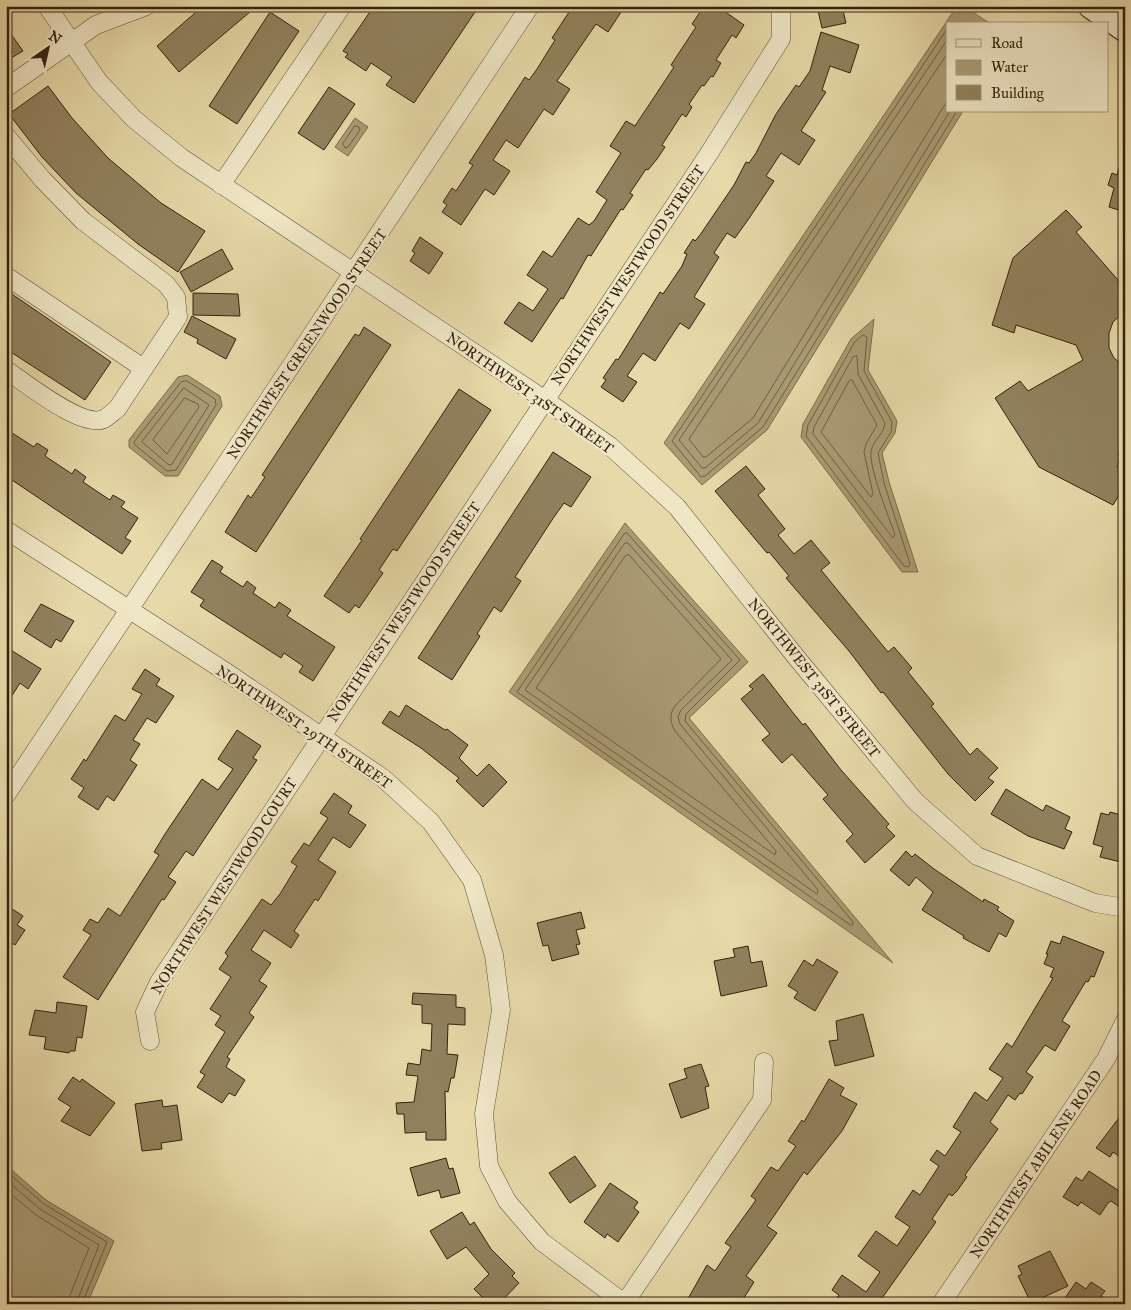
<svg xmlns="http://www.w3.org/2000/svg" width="1131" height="1310" viewBox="0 0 1131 1310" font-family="'IM FELL Great Primer',serif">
	<rect width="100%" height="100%" fill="#e7d9a8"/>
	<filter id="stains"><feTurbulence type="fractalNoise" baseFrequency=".004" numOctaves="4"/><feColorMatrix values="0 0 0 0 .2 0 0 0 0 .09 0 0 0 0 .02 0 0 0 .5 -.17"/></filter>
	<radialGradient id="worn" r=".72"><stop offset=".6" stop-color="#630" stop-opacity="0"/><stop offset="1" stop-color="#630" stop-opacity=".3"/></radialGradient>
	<path fill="#aa9b74" stroke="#7a6b4b" d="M957 6H963L991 24H947V111H963L767 430 702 485 664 443Z
		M355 118 368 127 348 156 335 147Z
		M874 319 868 370 897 421 895 433 882 453 889 482 918 572H902L801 437 803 424 851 339Z
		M187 375 220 396 222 406 178 476H165L129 447V440L178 377Z
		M625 523 748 662 689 718 893 963 509 692Z
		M6 1165 46 1200 114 1241 87 1304H6Z"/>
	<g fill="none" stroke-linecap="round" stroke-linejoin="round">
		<path stroke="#6e5e41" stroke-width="1" d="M947 29 672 441 701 477 705 476 763 427 957 111
			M947 40 679 440 702 468H705L758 423 950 111
			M947 54 689 439 703 457H706L753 418 947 101
			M355 126 359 127 360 130 348 147 345 148 343 144Z
			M863 335 867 337 864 371 892 422 891 432 878 453 884 483 910 564 908 567 904 566 806 436 808 425 854 343Z
			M857 356 858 374 885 423C884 434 873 440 871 451 869 469 889 517 895 535L893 538 813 434 814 427 853 357Z
			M852 380 877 425 866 444 864 452 873 494 871 497 821 432 849 381Z
			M187 381 215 399 216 405 176 470 167 471 135 445 134 442 181 382Z
			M184 388 209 405 172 464 169 465 142 442Z
			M185 398 198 404 199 407 167 454 153 440Z
			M627 533 740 660 686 714 685 721 853 922 852 926 517 692 624 534Z
			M628 543 732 660 681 710 678 717 680 724 818 890 817 894 525 690 624 544Z
			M629 555 721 659 675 706C669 714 670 722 675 731L776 851 775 855 536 688 625 556Z
			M6 1171 44 1204 107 1242 82 1304
			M6 1180 40 1209 99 1245 76 1304
			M6 1190 36 1215 89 1248 70 1295 69 1304"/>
	</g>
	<path fill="#91815e" stroke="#33220e" d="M203 6H257L179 72 157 46Z
		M374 6H467L475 12 414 103 386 85 392 77 371 63 366 71 345 57 348 54 343 51Z
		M573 6H625L608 32 596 24 557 81 570 89 553 115 544 109 518 148 506 140 493 160 510 171 494 195 485 189 461 225 442 212 447 205 443 202 452 188 456 191 473 165 469 163 525 77 529 80 537 69 555 40 552 38Z
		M704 6H717L744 25 736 38 732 35 716 60 721 63 713 77 711 76 704 86 702 85 689 104 692 107 686 117 682 114 662 145 665 147 657 159 648 170 646 169 630 193 633 195 623 210 621 209 591 256 588 255 563 299 561 298 532 342 504 323 519 302 533 311 548 289 527 275 543 251 552 257 578 218 589 225 594 221 607 200 596 192 621 153 610 146 626 121 635 126 674 67 671 65 696 27 692 24Z
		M817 6H842L846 23 822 28Z
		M270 12 299 31 237 124 209 106Z
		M6 27 23 51 6 61Z
		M821 32 859 45 850 73 830 66 822 90 826 92 801 131 815 140 799 165 781 153 766 176 774 181 750 217 735 238 727 233 714 253 719 257 694 297 705 304 689 329 680 323 655 361 643 353 627 376 637 382 623 402 601 387 606 380 603 378 616 359 618 360 660 292 663 294 682 266 687 254 684 253 693 239 695 241 700 235 734 185 746 162 749 163 756 153 776 114 796 85 799 87 810 71Z
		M48 86 72 118 108 158 161 203 205 231 178 272 138 244 76 193 42 157 9 114Z
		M329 87 355 104 324 150 298 133Z
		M1121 162H1125V212L1109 207 1114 188 1108 185 1112 173 1117 175Z
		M1066 210 1082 227 1076 232 1125 288V311L1113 322 1109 333V348L1114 358 1125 367V440L1118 455 1121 457 1117 467 1125 472V485L1113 505 1039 467 995 398 1020 381 1028 391 1083 360 1076 345 1016 325 1014 333 992 325 1013 258Z
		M420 237 443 253 429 274 410 261 415 253 412 251Z
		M222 249 233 269 191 292 180 272Z
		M6 290 111 362 85 400 6 349Z
		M193 293 238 294 240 316 193 315Z
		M192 316 236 339 226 359 197 343 198 339 184 332Z
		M364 327 391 345 256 552 225 532 248 495 251 498 265 477 262 475 355 334 359 336Z
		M459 389 491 410 397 551 393 549 379 570 383 573 359 608 355 605 349 613 324 596 362 540 360 539Z
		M6 429 34 447 37 443 48 450 45 456 72 474 75 469 86 477 83 482 110 500 113 495 125 502 121 507 138 518 125 538 131 541 122 554 6 476Z
		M553 452 591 477 571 507 564 503 554 517 515 577 521 581 501 612 494 607 477 634 480 636 452 680 418 658Z
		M746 466 765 489 758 495 785 529 778 535 794 554 811 540 830 563 821 570 888 652 894 647 912 668 908 672 934 704 931 706 970 755 977 748 998 768 988 778 994 782 975 801 948 774 883 692 881 693 849 651 786 578 789 576 769 552 767 553 715 491Z
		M212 560 223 567 220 572 243 587 247 581 256 588 253 593 275 608 279 602 291 610 287 616 335 647 313 681 299 672 303 666 284 653 281 658 200 606 204 600 191 592Z
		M41 604 74 621 61 642 56 639 51 648 24 631Z
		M6 647 41 669 28 689 20 683 6 705Z
		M145 669 160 679 156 685 174 696 156 723 147 718 133 740 140 744 130 760 137 765 114 801 107 796 98 810 78 797 84 788 71 779 84 759 86 761 115 715 125 721 142 694 132 689Z
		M763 674 794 714 803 725 805 723 841 770 889 824 886 827 895 836 865 863 846 841 853 834 823 799 828 795 792 754 782 763 762 740 770 734 741 699 753 689 749 686Z
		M406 705 445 730 447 729 468 745 459 758 477 776 489 764 507 782 483 807 456 781 459 778 421 748 382 723 390 711 399 717Z
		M237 730 261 746 253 758 257 760 193 856 186 851 168 877 176 882 164 900 162 899 98 1000 63 977 91 935 83 930 90 919 98 923 108 908 120 916 159 855 154 852 165 834 202 779 218 790 233 769 218 759Z
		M1006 789 1043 811 1046 805 1070 817 1065 829 1072 832 1064 849 1028 836 991 814Z
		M334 793 352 806 348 813 366 825 350 848 333 837 318 860 336 872 318 901 315 899 294 931 299 935 291 948 264 930 251 950 271 963 259 981 267 986 249 1013 254 1017 227 1057 230 1059 226 1067 245 1080 235 1096 229 1093 222 1103 197 1087 205 1075 200 1072 225 1032 215 1025 221 1016 210 1009 231 977 219 969 228 956 225 953 262 899 271 905 280 894 297 866 291 862 304 843 309 846 328 818 320 813Z
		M1110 812 1125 816V827L1120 844 1125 845V863L1100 857 1103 847 1093 844 1101 813 1109 815Z
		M906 851 912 857 915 854 934 869 983 902 984 899 999 907 997 910 1014 921 1006 937 999 933 989 952 963 938 964 936 922 910 933 892 916 877 909 886 890 870Z
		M6 905 23 916 17 925 25 930 15 945 7 940 6 941Z
		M581 912 585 928 576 930 580 944 576 945 579 954 552 961 548 945 543 946 537 923Z
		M1063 936 1104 952 1094 977 1091 976 1088 982 1086 981 1062 1021 1070 1026 1055 1051 1045 1045 1026 1072 1033 1077 1022 1094 1020 1093 1015 1100 1008 1095 990 1122 998 1129 965 1175 967 1177 957 1191 952 1196 949 1194 932 1219 936 1222 880 1301 883 1304H832L839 1295 832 1290 842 1275 866 1292 880 1272 858 1256 876 1231 897 1246 910 1227 895 1217 913 1190 920 1195 939 1166 930 1160 937 1150 945 1156 961 1132 953 1127 975 1092 987 1101 1003 1078 989 1069 1007 1043 1012 1047 1053 978 1050 977 1054 968 1044 964 1048 954H1046L1051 941 1060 944Z
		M748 946 751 963 762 961 767 986 721 996 714 961 735 957 733 949Z
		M817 959 838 972 815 1011 794 998 798 992 788 986 804 960 813 966Z
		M413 993 456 995V1007L465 1008V1025L448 1024 447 1054 458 1055 454 1078H451L448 1092 445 1091 446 1140H426V1132L405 1133 404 1114H397L396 1103 414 1102 418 1076 406 1075 408 1063 420 1065 422 1049 431 1051 432 1024 422 1023V1005L412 1004Z
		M57 1002 87 1006 82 1038 77 1037 75 1051H70L69 1053 44 1049 46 1037 29 1035 35 1010 56 1013Z
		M863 1014 874 1056 835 1066 829 1041 838 1040 836 1021Z
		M701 1064 709 1086 705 1087 709 1108 681 1118 669 1084 687 1078 684 1069Z
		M73 1077 80 1082 82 1079 115 1103 90 1136 61 1121 71 1107 58 1099Z
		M829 1079 844 1088 840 1095 857 1104 842 1131 807 1175 804 1172 767 1226 777 1233 746 1276 754 1282 740 1304H685L707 1265 715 1271 731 1247 725 1243 756 1200 751 1196 771 1167 778 1171 796 1146 788 1141 802 1120 804 1122Z
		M162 1100 163 1107 177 1105 182 1140 161 1143 162 1149 142 1151 135 1104Z
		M1125 1110V1160L1113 1152 1110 1157 1096 1148Z
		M575 1156 596 1186 570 1203 549 1173Z
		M446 1158 449 1169 453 1168 460 1193 441 1198 439 1190 418 1196 410 1168Z
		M1089 1171 1125 1195 1118 1206 1111 1201 1108 1203 1100 1215 1081 1202 1078 1206 1063 1197 1076 1177 1082 1181Z
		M610 1183 638 1202 634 1208 639 1212 618 1242 607 1234 605 1238 584 1222Z
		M462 1212 470 1225 474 1222 491 1249 515 1273 512 1276 519 1283 499 1304H489L474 1289 489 1274 466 1247 447 1259 430 1231Z
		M1050 1251 1068 1286 1031 1303 1018 1276 1022 1274 1018 1266Z
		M1076 1282 1086 1289 1091 1282 1105 1291 1101 1296 1112 1304H1061Z"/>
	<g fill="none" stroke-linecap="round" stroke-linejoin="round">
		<defs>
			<path id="street" d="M47 6 99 82 134 119 182 158 545 400 610 446 677 507 796 657 915 801 977 856 1095 903 1125 908
				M6 88 96 25 146 6
				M6 136 43 180 83 221 166 284 176 297 178 317 117 409C113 412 109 416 104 419 82 429 26 383 6 370
				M221 185 342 6
				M6 276 143 368
				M6 530 223 670 383 778 431 822 472 880 494 955 501 1010 484 1114 489 1166 507 1201 542 1242 624 1303
				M6 795 530 6
				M150 1041 145 1012 159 982 708 155 781 39V13L778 6
				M624 1304 762 1100 764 1062
				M941 1304 1106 1059 1125 1021"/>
			<path id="secondary" d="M1091 6 1125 29"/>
		</defs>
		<use href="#street" stroke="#605034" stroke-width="19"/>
		<use href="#secondary" stroke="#33220e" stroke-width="27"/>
		<use href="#street" stroke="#efe6c6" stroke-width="18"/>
		<use href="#secondary" stroke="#efe6c6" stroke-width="25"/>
	</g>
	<g text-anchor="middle" stroke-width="5" stroke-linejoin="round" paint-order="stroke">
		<g font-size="15" fill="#33220e" stroke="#efe6c6">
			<text transform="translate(628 275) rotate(-56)" y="5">NORTHWEST WESTWOOD STREET</text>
			<text transform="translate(307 344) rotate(-56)" y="5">NORTHWEST GREENWOOD STREET</text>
			<text transform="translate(530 393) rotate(35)" y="5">NORTHWEST 31ST STREET</text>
			<text transform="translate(404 612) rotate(-56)" y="5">NORTHWEST WESTWOOD STREET</text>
			<text transform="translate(814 678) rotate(51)" y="5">NORTHWEST 31ST STREET</text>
			<text transform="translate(304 727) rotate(34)" y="5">NORTHWEST 29TH STREET</text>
			<text transform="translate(224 886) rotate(-57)" y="5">NORTHWEST WESTWOOD COURT</text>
			<text transform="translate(1036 1164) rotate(-56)" y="5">NORTHWEST ABILENE ROAD</text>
		</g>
	</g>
	<rect width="1131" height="1310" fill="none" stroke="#e7d9a8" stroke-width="25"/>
	<rect x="8" y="8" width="1116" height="1295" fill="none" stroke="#33220e" stroke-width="2.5"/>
	<rect x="12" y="12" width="1106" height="1285" fill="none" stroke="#33220e"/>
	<rect x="946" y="22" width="162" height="90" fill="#efe6c6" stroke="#a4987c"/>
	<rect x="956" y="39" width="25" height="8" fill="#efe6c6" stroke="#a4987c"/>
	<text x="991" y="48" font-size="15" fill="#33220e">Road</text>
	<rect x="956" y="60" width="25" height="15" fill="#aa9b74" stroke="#a4987c"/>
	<text x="991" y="72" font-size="15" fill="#33220e">Water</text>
	<rect x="956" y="85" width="25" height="15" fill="#91815e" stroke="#a4987c"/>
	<text x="991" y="98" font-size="15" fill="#33220e">Building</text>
	<g transform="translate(48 48) rotate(34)" stroke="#efe6c6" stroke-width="4" paint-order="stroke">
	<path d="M0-4L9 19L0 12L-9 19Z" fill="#33220e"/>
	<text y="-8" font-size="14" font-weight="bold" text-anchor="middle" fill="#33220e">N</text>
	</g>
	<rect width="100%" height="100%" filter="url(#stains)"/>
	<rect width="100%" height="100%" fill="url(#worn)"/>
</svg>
